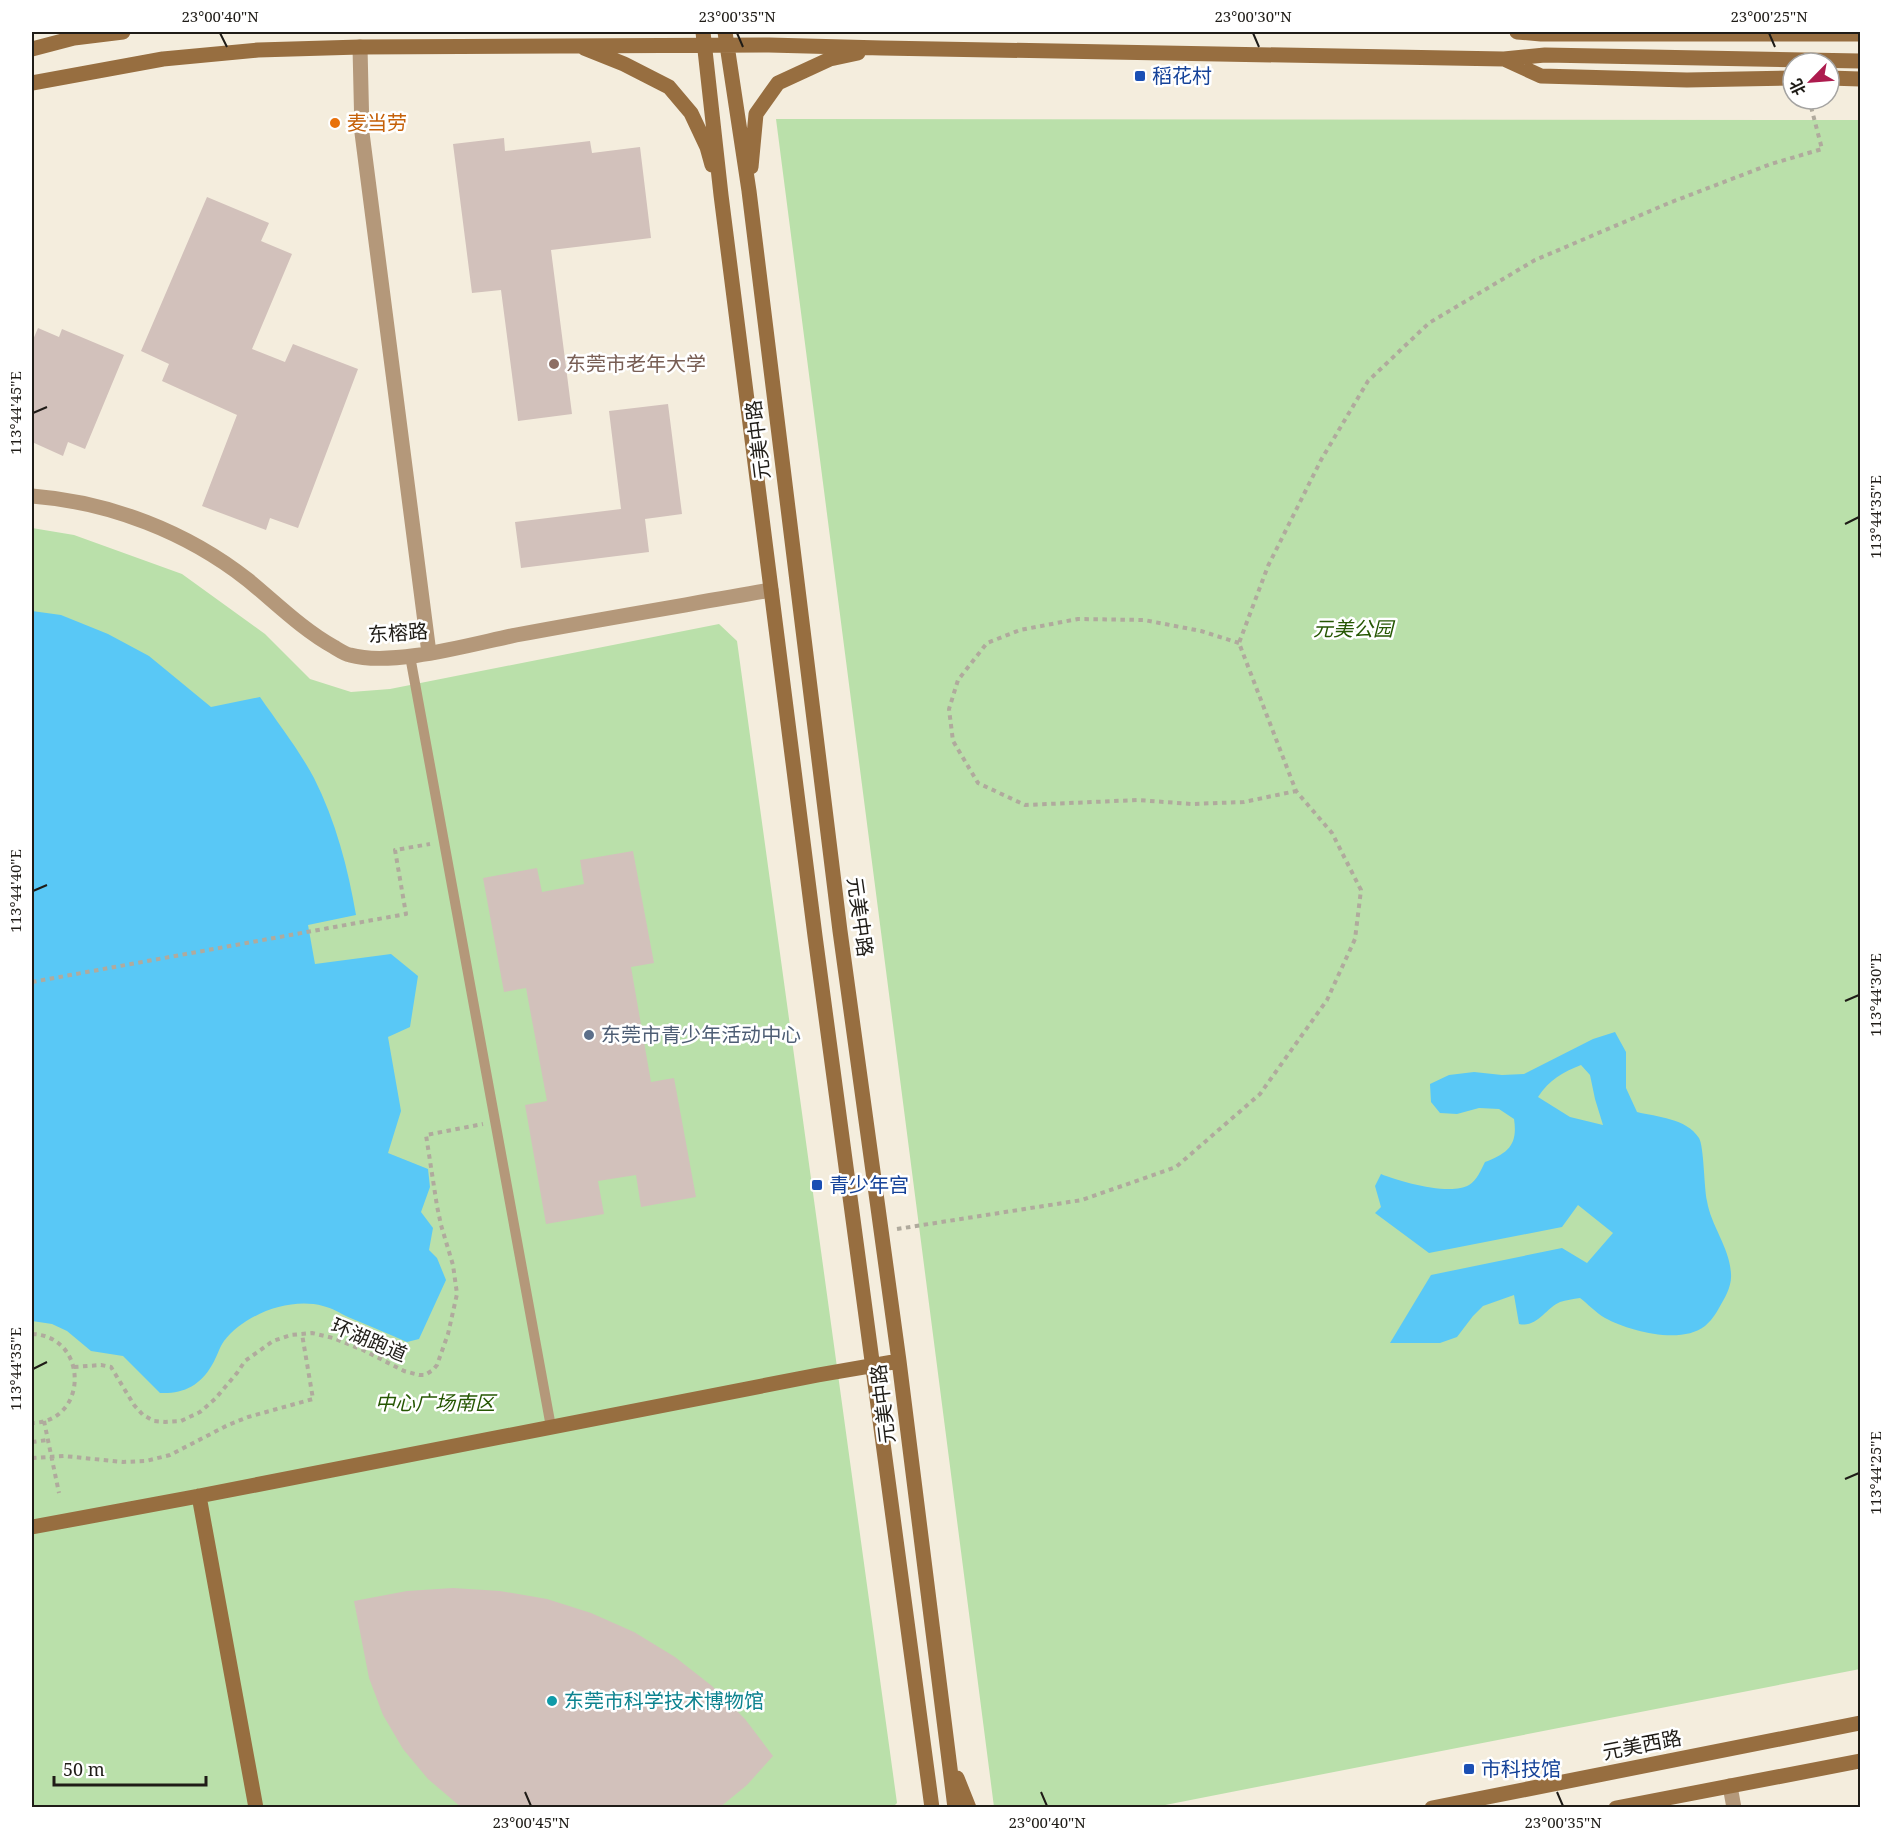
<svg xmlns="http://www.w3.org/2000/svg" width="1892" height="1839" viewBox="0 0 1892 1839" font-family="'Noto Serif','Noto Sans SC',serif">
	<rect width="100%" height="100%" fill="#f4eddd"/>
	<path fill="#bae0aa" d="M776 119 1860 120V1669L1155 1807H994Z
		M32 528 74 535 182 574 265 634 310 679 351 692 390 689 719 624 737 641 897 1803 893 1807H32Z"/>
	<path fill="#59c8f6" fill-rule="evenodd" d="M32 611 61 615 108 634 149 656 211 707 260 697C278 723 299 750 314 778 336 822 348 868 356 915L308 925 315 964 391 954 418 976 410 1027 388 1037 401 1111 388 1153 428 1169 430 1187 421 1212 433 1228 429 1250 437 1258 446 1280 419 1339 407 1342C388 1334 368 1325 348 1317 340 1313 332 1308 323 1306 290 1297 245 1314 224 1341 219 1348 217 1357 212 1365 200 1386 183 1394 160 1393L123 1356 91 1351 67 1331 52 1324 32 1321Z
		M1615 1032 1626 1052V1088L1637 1112C1657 1117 1686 1118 1699 1138 1704 1146 1704 1188 1707 1201 1711 1226 1730 1248 1731 1274 1732 1286 1725 1298 1719 1308 1716 1314 1710 1322 1705 1326 1681 1345 1629 1331 1605 1318 1595 1312 1588 1304 1580 1298 1573 1299 1566 1300 1560 1302 1546 1308 1537 1328 1519 1324L1514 1295 1483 1306 1473 1316 1457 1337 1440 1343H1390L1431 1275 1562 1248 1587 1263 1613 1233 1578 1205 1562 1227 1429 1253 1375 1213 1381 1207 1375 1186 1381 1174C1400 1182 1451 1196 1469 1185 1477 1180 1481 1170 1485 1162 1508 1153 1518 1145 1514 1119L1499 1109 1479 1108 1457 1114 1440 1113 1431 1102 1430 1084 1449 1075 1474 1072 1502 1075 1524 1074 1593 1039ZM1581 1065 1590 1075 1595 1099 1603 1125 1570 1117 1538 1097C1549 1080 1563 1072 1581 1065Z"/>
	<path fill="#d2c1bb" d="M504 138 505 151 590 141 592 153 640 147 651 238 551 250 572 414 518 421 501 290 472 293 453 144Z
		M207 197 269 223 261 241 292 254 252 349 285 362 293 344 358 369 298 528 270 518 266 530 202 506 237 415 162 381 169 364 141 351Z
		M38 328 59 337 62 329 124 355 85 449 68 442 63 456 32 442V342Z
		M668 404 682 514 645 519 649 552 521 568 515 522 621 509 609 411Z
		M633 851 654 963 631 967 651 1082 674 1078 696 1197 641 1207 636 1175 598 1181 604 1214 546 1224 525 1105 547 1101 526 988 504 992 483 878 537 868 542 892 584 884 580 860Z
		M453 1588 500 1591 547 1599 591 1613 634 1632 675 1657 712 1686 745 1719 773 1756 747 1785 719 1808H462L428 1779 403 1749 383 1715 369 1678 354 1601 407 1591Z"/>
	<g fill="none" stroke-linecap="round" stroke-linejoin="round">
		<path stroke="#b0aa9d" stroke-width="4" stroke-dasharray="4.5 4.5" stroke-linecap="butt" d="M1239 643 1201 631 1144 620 1078 619 1020 630 987 643 958 680 949 709 953 741 978 783 1025 805 1138 800 1192 804 1244 802 1296 791
			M32 982 406 914 395 850 430 844
			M897 1229 1082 1200 1176 1167 1260 1094 1327 1000 1355 939 1361 890 1332 833 1296 791 1239 643 1268 566 1321 460 1368 381 1429 323 1535 260 1669 203 1771 164 1822 149 1809 99
			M32 1334C89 1336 89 1422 32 1423
			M74 1367 101 1365 111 1367 134 1405 143 1415 154 1421 165 1422 181 1421 200 1412 215 1399 237 1373 245 1361 273 1341 291 1335 312 1333 333 1338 363 1350 404 1371 419 1375H425L433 1370 437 1365 448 1334 457 1294 453 1265 441 1225 437 1206 426 1135 483 1124
			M44 1421 59 1493
			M32 1442 48 1440
			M32 1458 64 1456 123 1462 146 1461 170 1455 228 1425 248 1417 313 1399 302 1334"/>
		<path stroke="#b4987a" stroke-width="10" d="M410 656 551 1427"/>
		<path stroke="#b4987a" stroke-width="15" d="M360 47 362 133 429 653
			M32 496C110 502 187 532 248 580 276 603 303 630 334 647 339 650 345 654 350 655 393 667 472 644 516 635 601 619 686 605 771 590
			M1730 1786 1734 1808"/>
		<path stroke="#976e40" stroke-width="15" d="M703 32 721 195 815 936 932 1808
			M725 32 749 191 840 931 899 1361 955 1808
			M1517 32 1541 34H1860
			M584 48 624 64 669 87 691 113 707 147 712 165
			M32 49 74 38 123 32
			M1504 59 1541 76 1687 80 1793 78
			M1829 78 1860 79
			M32 83 163 59 258 50 360 47 769 45 882 48 1504 59 1545 55 1860 61
			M751 167 756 114 778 83 830 59 858 53
			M199 1496 256 1808
			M32 1527 199 1496 818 1375 899 1361
			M957 1778 969 1808
			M1432 1808 1860 1723
			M1616 1808 1860 1761"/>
	</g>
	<path fill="none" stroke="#1f1c17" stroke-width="2" d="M220 33 227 47M737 33 743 47M1253 33 1259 47M1769 33 1775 47M33 413 47 407M1845 524 1859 517M33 891 47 885M1845 1001 1859 995M33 1369 47 1362M1845 1479 1859 1473M525 1792 531 1806M1041 1792 1047 1806M1557 1792 1563 1806"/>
	<g fill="#1a4fb4" stroke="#fff" stroke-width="2">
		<rect x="1134" y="70" width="12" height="12" rx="3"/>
		<rect x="811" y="1179" width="12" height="12" rx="3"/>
		<rect x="1463" y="1763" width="12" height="12" rx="3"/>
	</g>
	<circle fill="#e8710a" stroke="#fff" stroke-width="2" cx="335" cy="123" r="6"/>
	<circle fill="#8d6e63" stroke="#fff" stroke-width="2" cx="554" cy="364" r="6"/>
	<circle fill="#5c6f8a" stroke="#fff" stroke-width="2" cx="589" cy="1035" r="6"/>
	<circle fill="#0f9aa8" stroke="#fff" stroke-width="2" cx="552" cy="1701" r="6"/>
	<g text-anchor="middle" stroke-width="5" stroke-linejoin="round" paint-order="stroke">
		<g font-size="20" fill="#164399" stroke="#fff" text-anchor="start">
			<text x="1152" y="83">稻花村</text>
			<text x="829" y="1192">青少年宫</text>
			<text x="1481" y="1776">市科技馆</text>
		</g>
		<g font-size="20" fill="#c56008" stroke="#fff" text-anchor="start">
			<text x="347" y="130">麦当劳</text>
		</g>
		<g font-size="20" fill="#785e54" stroke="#fff" text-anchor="start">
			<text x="566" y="371">东莞市老年大学</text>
		</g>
		<g font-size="20" fill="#1f1c17" stroke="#fff">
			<text transform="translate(758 440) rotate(-97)" y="7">元美中路</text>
			<text transform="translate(398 633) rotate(-4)" y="7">东榕路</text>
			<text transform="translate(860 917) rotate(82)" y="7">元美中路</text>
			<text transform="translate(369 1340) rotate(23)" y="7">环湖跑道</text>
			<text transform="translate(883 1404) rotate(-97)" y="7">元美中路</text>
			<text transform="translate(1642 1745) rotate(-11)" y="7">元美西路</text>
		</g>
		<g font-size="20" font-style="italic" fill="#265703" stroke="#fff">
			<text x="1353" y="636">元美公园</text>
			<text x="435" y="1410">中心广场南区</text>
		</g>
		<g font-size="20" fill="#4e5e75" stroke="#fff" text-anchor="start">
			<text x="601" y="1042">东莞市青少年活动中心</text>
		</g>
		<g font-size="20" fill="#0d838f" stroke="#fff" text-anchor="start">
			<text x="564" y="1708">东莞市科学技术博物馆</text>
		</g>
	</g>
	<rect width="1892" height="1839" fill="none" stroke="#ffffff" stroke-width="66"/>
	<g transform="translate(1811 81) rotate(245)"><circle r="28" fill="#ffffff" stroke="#a5a4a2" stroke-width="1.5"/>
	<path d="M0-4.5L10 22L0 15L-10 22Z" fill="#ad1b4e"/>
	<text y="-9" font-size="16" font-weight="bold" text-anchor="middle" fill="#1f1c17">北</text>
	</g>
	<path d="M54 1776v9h152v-9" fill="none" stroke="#1f1c17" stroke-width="3"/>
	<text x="63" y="1776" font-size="18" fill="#1f1c17" stroke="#ffffff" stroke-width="4.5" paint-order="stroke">50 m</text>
	<rect x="33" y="33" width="1826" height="1773" fill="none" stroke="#1f1c17" stroke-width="2"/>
	<g font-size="15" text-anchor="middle" fill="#1f1c17">
		<text x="220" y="22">23°00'40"N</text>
		<text x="737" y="22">23°00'35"N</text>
		<text x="1253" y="22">23°00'30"N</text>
		<text x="1769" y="22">23°00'25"N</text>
		<text transform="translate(16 413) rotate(-90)" y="5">113°44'45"E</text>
		<text transform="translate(1876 517) rotate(-90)" y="5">113°44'35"E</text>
		<text transform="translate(16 891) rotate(-90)" y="5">113°44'40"E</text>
		<text transform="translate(1876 995) rotate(-90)" y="5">113°44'30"E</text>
		<text transform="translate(16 1369) rotate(-90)" y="5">113°44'35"E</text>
		<text transform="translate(1876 1473) rotate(-90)" y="5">113°44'25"E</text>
		<text x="531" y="1828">23°00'45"N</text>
		<text x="1047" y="1828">23°00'40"N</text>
		<text x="1563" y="1828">23°00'35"N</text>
	</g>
</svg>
